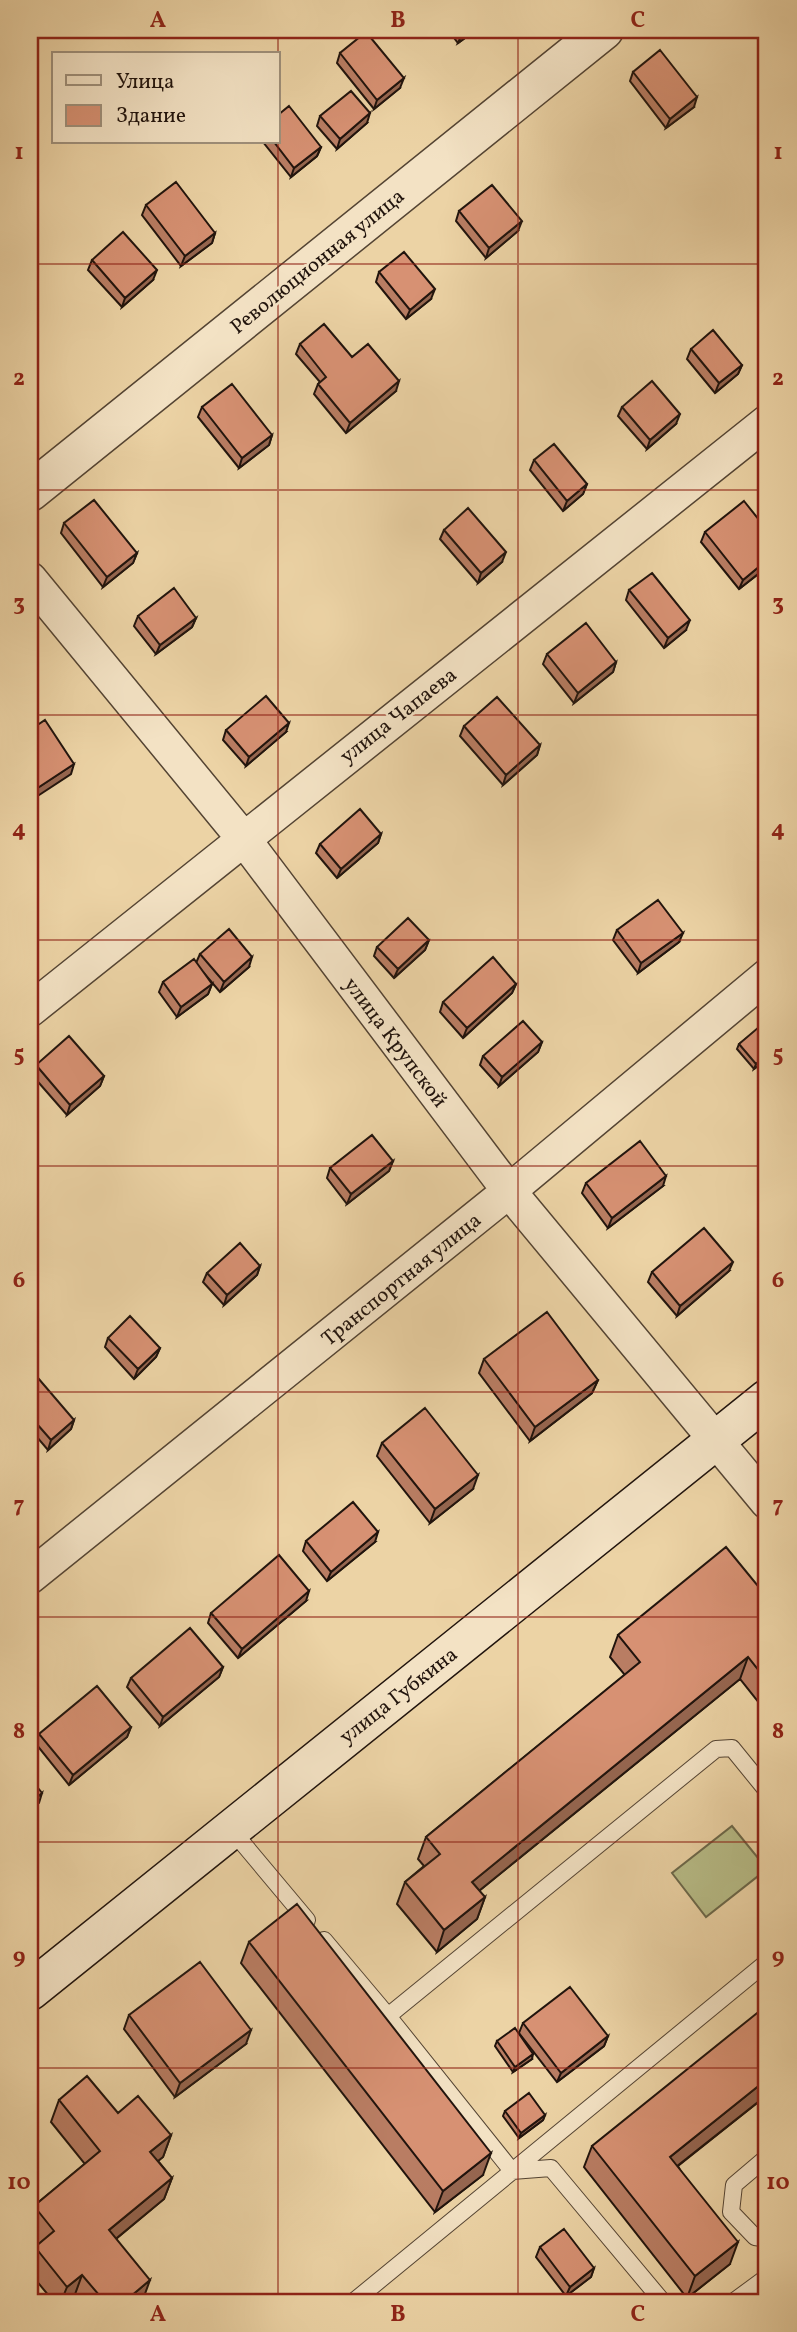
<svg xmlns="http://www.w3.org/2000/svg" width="797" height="2332" viewBox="0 0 797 2332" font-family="Vollkorn,serif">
	<rect width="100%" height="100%" fill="#ecd3a5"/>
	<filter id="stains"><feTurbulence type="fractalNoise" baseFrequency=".00286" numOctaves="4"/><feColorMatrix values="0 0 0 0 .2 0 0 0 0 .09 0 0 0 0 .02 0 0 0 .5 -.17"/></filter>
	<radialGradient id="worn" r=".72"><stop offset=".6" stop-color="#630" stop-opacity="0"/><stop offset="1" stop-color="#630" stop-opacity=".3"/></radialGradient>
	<path fill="#b7bc87" stroke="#6c684a" stroke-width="2" d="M732 1826 767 1869 706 1917 672 1873Z"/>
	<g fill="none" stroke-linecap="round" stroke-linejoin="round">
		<defs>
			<path id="service" d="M230 1828 307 1920
				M324 1940 388 2016 512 2171 551 2168 663 2302
				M388 2016 716 1749 732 1748 767 1791
				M767 2157 734 2185 731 2212 755 2237 767 2239
				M353 2302 767 1962
				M733 2302 767 2277"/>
			<path id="minor" d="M30 579 243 838 509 1191 767 1502
				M30 1010 767 422
				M30 1577 509 1191 767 976"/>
			<path id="tertiary" d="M30 492 604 30"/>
			<path id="secondary" d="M30 1991 767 1399"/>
		</defs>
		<use href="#service" stroke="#544433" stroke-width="18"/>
		<use href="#minor" stroke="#544433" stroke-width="36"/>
		<use href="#tertiary" stroke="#544433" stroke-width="41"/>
		<use href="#secondary" stroke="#21140d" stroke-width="41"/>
		<use href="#service" stroke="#f3e2c4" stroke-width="16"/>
		<use href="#minor" stroke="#f3e2c4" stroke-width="33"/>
		<use href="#tertiary" stroke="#f3e2c4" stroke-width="38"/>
		<use href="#secondary" stroke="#f3e2c4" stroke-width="38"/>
	</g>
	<path fill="#b97d63" stroke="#21140d" stroke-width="2" d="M448 30H476L458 43Z
		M340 53 400 88 374 109 337 63Z
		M633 72 694 107 666 128 630 81Z
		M320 116 367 123 337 149 317 126Z
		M263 142H278L321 147 317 156 291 177Z
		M146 205 215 233 212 243 181 266 142 215Z
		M459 211 518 231 486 258 456 221Z
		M92 260 153 280 122 307 88 270Z
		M379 272 431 299 406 319 376 282Z
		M300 344 352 357 396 391 346 433 314 394 318 384 320 382 296 354Z
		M691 349 742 365 738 374 715 393 687 359Z
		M202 407 272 435 269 445 239 468 198 417Z
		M622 407 676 424 647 449 618 416Z
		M534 460 587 484 583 494 563 511 530 470Z
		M64 523 137 553 133 563 103 587 61 533Z
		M444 530 502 562 478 583 440 539Z
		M767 530V567L739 589 701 542 705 532Z
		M629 590 686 630 664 648 626 600Z
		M138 616 196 618 192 627 156 654 134 626Z
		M547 654 616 662 613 672 574 703 543 664Z
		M464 726 540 745 537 755 503 785 460 736Z
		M226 730 286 732 246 766 223 740Z
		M381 834 378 843 337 878 316 853 320 844Z
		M617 930 679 942 638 973 613 940Z
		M429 940 425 950 394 978 374 956 377 947Z
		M200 954 249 967 220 992 203 972 212 984 208 994 177 1017 159 992 163 982 196 963Z
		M516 984 512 993 463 1038 440 1012 443 1002Z
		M767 1022V1059L754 1069 737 1049 739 1044Z
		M542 1042 538 1052 499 1086 480 1065 483 1056Z
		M36 1065 104 1076 100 1086 67 1115 32 1075Z
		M393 1161 389 1171 347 1204 327 1178 330 1168Z
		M586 1183 663 1186 608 1228 582 1193Z
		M260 1266 257 1275 224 1305 203 1282 207 1273Z
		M729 1271 677 1316 648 1282 652 1272Z
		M108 1338 160 1348 156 1357 134 1379 105 1347Z
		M484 1359 598 1380 592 1393 530 1441 479 1373Z
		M30 1385 74 1420 71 1429 48 1450 30 1429Z
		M382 1443 473 1489 430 1523 377 1456Z
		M306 1541 375 1542 327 1581 303 1551Z
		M767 1597V1713L740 1679 479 1891 485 1897 477 1919 437 1952 397 1904 405 1882 424 1866 418 1859 426 1837 625 1675 610 1657 618 1635Z
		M306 1601 238 1658 208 1623 211 1613Z
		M223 1667 219 1677 160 1726 127 1687 131 1678Z
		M131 1727 127 1737 69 1785 36 1744 39 1734Z
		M249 1942 483 2175 435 2212 241 1963Z
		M129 2015 246 2044 175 2097 124 2029Z
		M523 2023 608 2036 604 2046 557 2082 519 2033Z
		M497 2041 532 2059 513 2072 495 2046Z
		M767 2095 678 2166 730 2264 687 2298 584 2167 592 2146Z
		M59 2100 118 2113 171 2135 163 2157 158 2161 172 2178 164 2199 116 2239 142 2302H79L74 2297 67 2302H54L30 2273V2261L35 2247 39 2244 30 2232V2217L34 2206 85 2164 51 2122Z
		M505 2111 545 2115 543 2120 519 2138 503 2116Z
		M540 2247 594 2268 591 2277 566 2296 536 2257Z"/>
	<path fill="#966650" stroke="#21140d" stroke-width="2" d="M467 30H476L458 43 462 34Z
		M404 78 400 88 374 109 377 100Z
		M697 97 694 107 666 128 670 119Z
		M370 113 367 123 337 149 340 139Z
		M321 147 317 156 291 177 294 168Z
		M522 221 518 231 486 258 489 248Z
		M215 233 212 243 181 266 185 256Z
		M157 270 153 280 122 307 125 298Z
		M435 289 431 299 406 319 410 310Z
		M742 365 738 374 715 393 719 383Z
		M36 373 32 383 30 385V378Z
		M399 381 396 391 346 433 350 423Z
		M680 414 676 424 647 449 650 440Z
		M272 435 269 445 239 468 242 458Z
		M587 484 583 494 563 511 567 501Z
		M506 552 502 562 478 583 481 573Z
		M137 553 133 563 103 587 107 577Z
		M767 560V567L739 589 743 580Z
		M196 618 192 627 156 654 160 645Z
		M690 620 686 630 664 648 668 638Z
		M616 662 613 672 574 703 578 693Z
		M289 723 286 732 246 766 249 757Z
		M540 745 537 755 503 785 506 775Z
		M74 764 71 774 30 801V793Z
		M381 834 378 843 337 878 341 869Z
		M683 933 679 942 638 973 641 963Z
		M429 940 425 950 394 978 398 969Z
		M252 957 249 967 220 992 224 982Z
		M212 984 208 994 177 1017 181 1007Z
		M516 984 512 993 463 1038 467 1028Z
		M542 1042 538 1052 499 1086 502 1077Z
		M767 1055V1059L754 1069 756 1064Z
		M104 1076 100 1086 67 1115 70 1105Z
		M393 1161 389 1171 347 1204 351 1194Z
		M666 1176 663 1186 608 1228 612 1218Z
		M733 1262 729 1271 677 1316 680 1306Z
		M260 1266 257 1275 224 1305 227 1295Z
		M160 1348 156 1357 134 1379 138 1369Z
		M598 1380 592 1393 530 1441 535 1427Z
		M74 1420 71 1429 48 1450 51 1440Z
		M478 1475 473 1489 430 1523 435 1509Z
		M378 1532 375 1542 327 1581 331 1572Z
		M309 1591 306 1601 238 1658 242 1649Z
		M748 1657 740 1679 464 1903 472 1882Z
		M223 1667 219 1677 160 1726 163 1717Z
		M131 1727 127 1737 69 1785 73 1775Z
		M42 1793 39 1803 30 1810V1803Z
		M485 1897 477 1919 437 1952 444 1930Z
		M251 2030 246 2044 175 2097 180 2083Z
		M608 2036 604 2046 557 2082 561 2073Z
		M533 2054 532 2059 513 2072 515 2067Z
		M767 2079V2095L662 2178 670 2157Z
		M545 2115 543 2120 519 2138 521 2133Z
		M171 2135 163 2157 143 2173 150 2152Z
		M491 2153 483 2175 435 2212 443 2191Z
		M172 2178 164 2199 101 2251 109 2230Z
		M738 2242 730 2264 687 2298 695 2276Z
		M594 2268 591 2277 566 2296 570 2287Z
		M82 2275 74 2297 67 2302H61L67 2287Z
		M150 2280 142 2302H124Z"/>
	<path fill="#d79173" stroke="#21140d" stroke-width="2" d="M459 30H467L462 34Z
		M366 32 404 78 377 100 340 53Z
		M660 50 697 97 670 119 633 72Z
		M351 91 370 113 340 139 320 116Z
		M289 106 321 147 294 168 274 142H278V115Z
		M176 182 215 233 185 256 146 205Z
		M492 185 522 221 489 248 459 211Z
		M123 232 157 270 125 298 92 260Z
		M404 252 435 289 410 310 379 272Z
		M324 324 352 357 368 344 399 381 350 423 318 384 326 377 300 344Z
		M713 330 742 365 719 383 691 349Z
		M30 365 36 373 30 378Z
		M652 381 680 414 650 440 622 407Z
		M232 384 272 435 242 458 202 407Z
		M554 444 587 484 567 501 534 460Z
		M94 500 137 553 107 577 64 523Z
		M744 501 767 530V560L743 580 705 532Z
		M468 508 506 552 481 573 444 530Z
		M652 573 690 620 668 638 629 590Z
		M174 588 196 618 160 645 138 616Z
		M586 623 616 662 578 693 547 654Z
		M266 696 289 723 249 757 226 730Z
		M497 697 540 745 506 775 464 726Z
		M45 720 74 764 30 793V730Z
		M360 809 381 834 341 869 320 844Z
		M658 900 683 933 641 963 617 930Z
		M408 918 429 940 398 969 377 947Z
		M229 929 252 957 224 982 200 954Z
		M493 957 516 984 467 1028 443 1002Z
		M194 959 212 984 181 1007 163 982Z
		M523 1021 542 1042 502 1077 483 1056Z
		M766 1021 767 1022V1055L756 1064 739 1044Z
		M69 1036 104 1076 70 1105 36 1065Z
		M372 1135 393 1161 351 1194 330 1168Z
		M640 1141 666 1176 612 1218 586 1183Z
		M704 1228 733 1262 680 1306 652 1272Z
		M240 1243 260 1266 227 1295 207 1273Z
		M547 1312 598 1380 535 1427 484 1359Z
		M130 1316 160 1348 138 1369 108 1338Z
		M38 1378 74 1420 51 1440 30 1416V1385Z
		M425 1408 478 1475 435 1509 382 1443Z
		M353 1502 378 1532 331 1572 306 1541Z
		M726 1547 767 1597V1681L748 1657 472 1882 485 1897 444 1930 405 1882 440 1854 426 1837 640 1662 618 1635Z
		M279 1555 309 1591 242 1649 211 1613Z
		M190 1628 223 1667 163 1717 131 1678Z
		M97 1686 131 1727 73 1775 39 1734Z
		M30 1778 42 1793 30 1803Z
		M297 1904 491 2153 443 2191 249 1942Z
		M200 1962 251 2030 180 2083 129 2015Z
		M570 1987 608 2036 561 2073 523 2023Z
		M767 2005V2079L670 2157 738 2242 695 2276 592 2146Z
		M515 2028 533 2054 515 2067 497 2041Z
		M87 2076 118 2113 138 2096 171 2135 150 2152 172 2178 109 2230 150 2280 124 2302H105L82 2275 67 2287 35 2247 54 2231 34 2206 100 2151 59 2100Z
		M529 2093 545 2115 521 2133 505 2111Z
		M564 2229 594 2268 570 2287 540 2247Z"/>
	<path fill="none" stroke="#8f2418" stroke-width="2" stroke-opacity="0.55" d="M278 30V2302M518 30V2302M30 264H767M30 490H767M30 715H767M30 940H767M30 1166H767M30 1392H767M30 1617H767M30 1842H767M30 2068H767"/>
	<g text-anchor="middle" stroke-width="5" stroke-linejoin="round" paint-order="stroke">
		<g font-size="21" fill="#21140d" stroke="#f3e2c4">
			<text transform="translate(317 261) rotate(-39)" y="7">Революционная улица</text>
			<text transform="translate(398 715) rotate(-38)" y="7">улица Чапаева</text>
			<text transform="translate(396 1042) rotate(53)" y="7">улица Крупской</text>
			<text transform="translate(401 1279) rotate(-39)" y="7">Транспортная улица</text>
			<text transform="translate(398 1695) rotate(-38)" y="7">улица Губкина</text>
		</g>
	</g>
	<rect width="797" height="2332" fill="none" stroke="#ecd3a5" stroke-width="77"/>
	<rect x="52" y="52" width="228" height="91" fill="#f3e2c4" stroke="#9f907b" stroke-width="2"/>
	<rect x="66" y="75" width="35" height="10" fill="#f3e2c4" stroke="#9f907b" stroke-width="2"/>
	<text x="116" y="88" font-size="21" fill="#21140d">Улица</text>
	<rect x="66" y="105" width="35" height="21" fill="#d79173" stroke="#9f907b" stroke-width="2"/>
	<text x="116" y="122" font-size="21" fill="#21140d">Здание</text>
	<rect x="38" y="38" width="720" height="2256" fill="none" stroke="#8f2418" stroke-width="2.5"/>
	<g font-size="23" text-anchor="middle" font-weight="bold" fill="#8f2418">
		<text x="158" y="27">A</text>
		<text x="398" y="27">B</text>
		<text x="638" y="27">C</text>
		<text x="19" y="159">1</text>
		<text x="778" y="159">1</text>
		<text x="19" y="385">2</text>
		<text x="778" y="385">2</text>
		<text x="19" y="610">3</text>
		<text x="778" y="610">3</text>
		<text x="19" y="836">4</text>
		<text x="778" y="836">4</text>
		<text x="19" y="1061">5</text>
		<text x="778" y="1061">5</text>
		<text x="19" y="1287">6</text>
		<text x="778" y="1287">6</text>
		<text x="19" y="1512">7</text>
		<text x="778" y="1512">7</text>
		<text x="19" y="1738">8</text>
		<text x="778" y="1738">8</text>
		<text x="19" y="1963">9</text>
		<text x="778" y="1963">9</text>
		<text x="19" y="2189">10</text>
		<text x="778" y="2189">10</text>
		<text x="158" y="2321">A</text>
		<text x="398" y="2321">B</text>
		<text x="638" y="2321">C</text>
	</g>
	<rect width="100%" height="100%" filter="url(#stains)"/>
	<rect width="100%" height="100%" fill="url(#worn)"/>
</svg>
